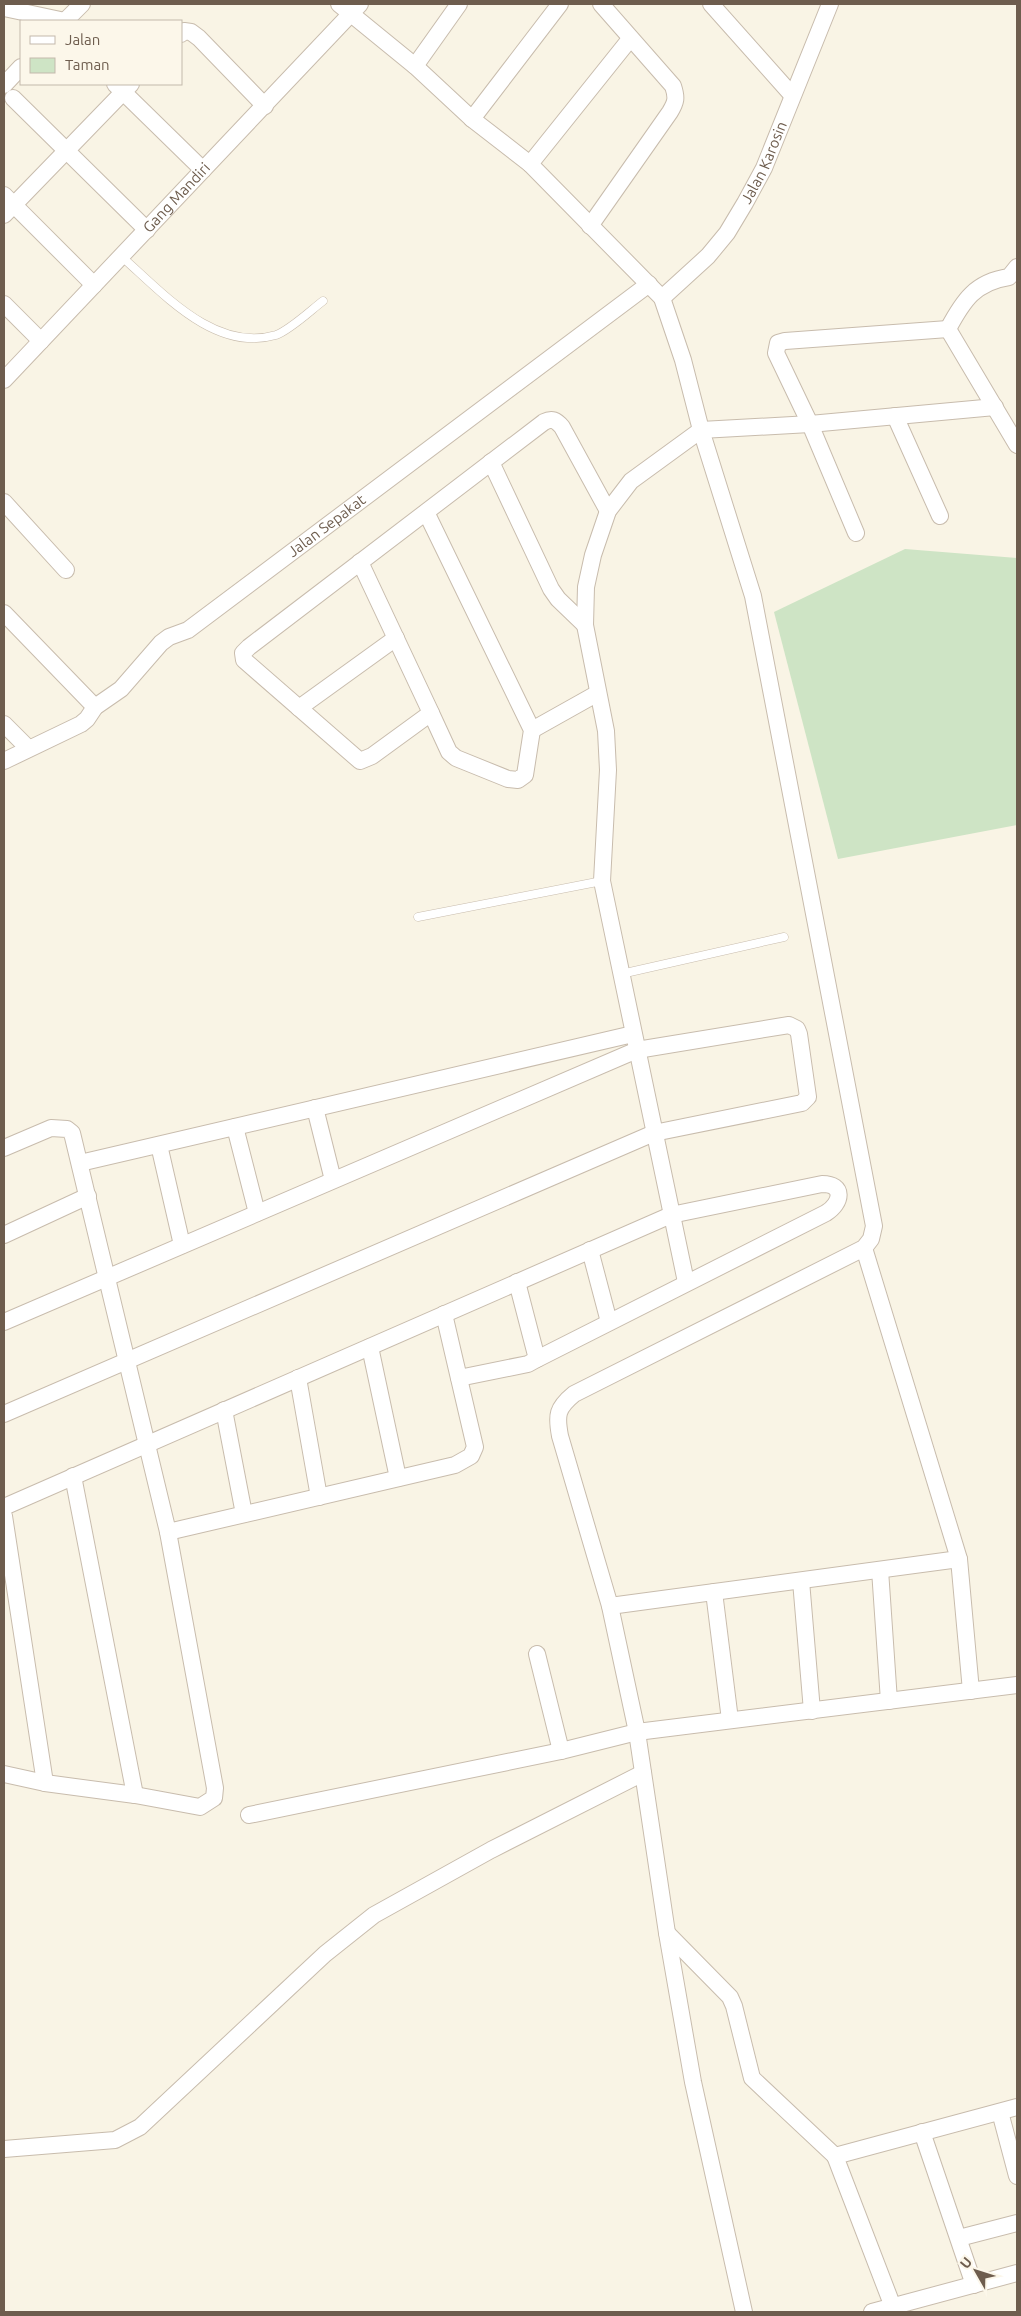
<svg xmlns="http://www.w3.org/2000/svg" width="1021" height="2316" viewBox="0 0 1021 2316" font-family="Ubuntu,sans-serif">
	<rect width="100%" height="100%" fill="#f9f4e5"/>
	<path fill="#cee4c5" d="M905 549 1017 558V825L838 859 774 612Z"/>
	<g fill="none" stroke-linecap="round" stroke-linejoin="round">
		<defs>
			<path id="lane" d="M122 257C163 293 215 353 276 335 290 330 311 310 323 301
				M418 917 602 881
				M621 974 784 937"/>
			<g id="street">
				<path d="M339 4 415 66 472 119 530 164 662 298 683 360 701 430 753 596 874 1226 871 1239 864 1248 574 1394C557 1408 556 1415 560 1436L610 1606 637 1732 667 1933 693 2082 744 2312"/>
				<path d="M711 4 792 95"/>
				<path d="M4 8 65 21"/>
				<path d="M65 21 82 4"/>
				<path d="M181 34 184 31 191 32 199 38 265 106"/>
				<path d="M415 66 459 4"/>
				<path d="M115 84 203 170"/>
				<path d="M4 85 21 67"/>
				<path d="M13 98 147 230"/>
				<path d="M472 119 560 4"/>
				<path d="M530 164 630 39"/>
				<path d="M4 195 94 285"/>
				<path d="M4 215 131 84"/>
				<path d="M590 226 670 112C676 102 677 98 673 86L601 4"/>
				<path id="s1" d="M662 298 708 256 727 233 745 203 764 168 830 4"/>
				<path d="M4 304 41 341"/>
				<path d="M948 329 1017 445"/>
				<path d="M948 329C963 301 975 282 1009 277L1017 267"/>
				<path id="s2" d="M4 380 360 4"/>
				<path d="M895 416 940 516"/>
				<path d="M491 462 551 589 558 599 585 625"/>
				<path d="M4 502 66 570"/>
				<path d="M426 512 532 730 525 775 518 780 508 779 456 758 449 752 431 713 372 756 360 761 244 660 243 653 249 647 544 422C552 418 556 420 562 427L608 511"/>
				<path d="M856 533 810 424 776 353 778 343 785 341 948 329"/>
				<path d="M360 562 431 713"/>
				<path d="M4 613 95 707"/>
				<path d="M299 708 396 638"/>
				<path d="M4 724 28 748"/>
				<path d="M532 730 598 693"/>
				<path id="s3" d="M4 761 81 724 87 719 95 707 121 689 161 643 169 637 188 630 649 284"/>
				<path d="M315 1108 333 1180"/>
				<path d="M235 1127 257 1213"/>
				<path d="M159 1145 182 1245"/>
				<path d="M4 1148 51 1128 67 1129 72 1133 168 1532 215 1788 214 1798 200 1807 135 1795 45 1783 4 1774"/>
				<path d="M80 1163 633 1034"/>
				<path d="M4 1235 88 1196"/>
				<path d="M864 1248 959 1559 971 1691"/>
				<path d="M590 1250 609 1322"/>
				<path d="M517 1282 537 1359"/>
				<path d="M686 1282 602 881 608 770 606 731 585 625 586 587 593 555 608 511 631 481 701 430 810 424 995 407"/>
				<path d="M4 1322 637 1050 789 1025 797 1029 799 1034 808 1097 802 1103 654 1133 4 1414"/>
				<path d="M370 1347 398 1478"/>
				<path d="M298 1378 319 1497"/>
				<path d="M224 1410 244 1514"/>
				<path d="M73 1476 135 1795"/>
				<path d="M4 1507 671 1215 822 1184C845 1184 842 1203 826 1213L537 1359 528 1364 459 1378"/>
				<path d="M4 1516 45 1783"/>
				<path d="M168 1532 455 1465 471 1456 475 1447 444 1314"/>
				<path d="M880 1570 889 1701"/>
				<path d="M801 1581 812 1711"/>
				<path d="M714 1592 730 1720"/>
				<path d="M610 1606 959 1559"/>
				<path d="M537 1654 561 1751"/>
				<path d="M249 1815 561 1751 637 1732 1017 1685"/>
				<path d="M667 1933 730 1997 734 2006 752 2078 835 2156 1017 2107"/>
				<path d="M1000 2112 1017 2176"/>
				<path d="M922 2132 974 2285"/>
				<path d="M4 2149 115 2140 140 2127 325 1954 374 1915 491 1850 643 1773"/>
				<path d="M835 2156 893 2307"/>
				<path d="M959 2238 1017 2223"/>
				<path d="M872 2312 1017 2273"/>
			</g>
		</defs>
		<use href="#lane" stroke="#c8bcad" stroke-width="9"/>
		<use href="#street" stroke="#c8bcad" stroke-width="18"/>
		<use href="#lane" stroke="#fff" stroke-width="8"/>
		<use href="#street" stroke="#fff" stroke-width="16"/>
	</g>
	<g text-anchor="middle" stroke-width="4.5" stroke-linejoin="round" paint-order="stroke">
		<g font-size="15" fill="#6e5d4e" stroke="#fcf7ea">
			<text dy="5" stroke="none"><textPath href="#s1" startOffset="172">Jalan Karosin</textPath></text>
			<text dy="5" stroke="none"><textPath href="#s2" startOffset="251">Gang Mandiri</textPath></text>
			<text dy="5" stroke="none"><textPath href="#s3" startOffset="404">Jalan Sepakat</textPath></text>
		</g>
	</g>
	<rect width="1021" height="2316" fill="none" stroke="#6e5d4e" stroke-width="10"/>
	<rect x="20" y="20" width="162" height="65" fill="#fcf7ea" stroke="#c3b9ac"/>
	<rect x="30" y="36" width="25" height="8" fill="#ffffff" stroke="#c3b9ac"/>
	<text x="65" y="45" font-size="15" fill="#6e5d4e">Jalan</text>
	<rect x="30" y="58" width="25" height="15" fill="#cee4c5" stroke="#c3b9ac"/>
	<text x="65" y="70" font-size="15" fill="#6e5d4e">Taman</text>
	<g transform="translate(976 2271) rotate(309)" stroke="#fcf7ea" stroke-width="4" paint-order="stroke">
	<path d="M0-4L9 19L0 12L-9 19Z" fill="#6e5d4e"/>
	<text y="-8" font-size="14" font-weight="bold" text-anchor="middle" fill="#6e5d4e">U</text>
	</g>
</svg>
